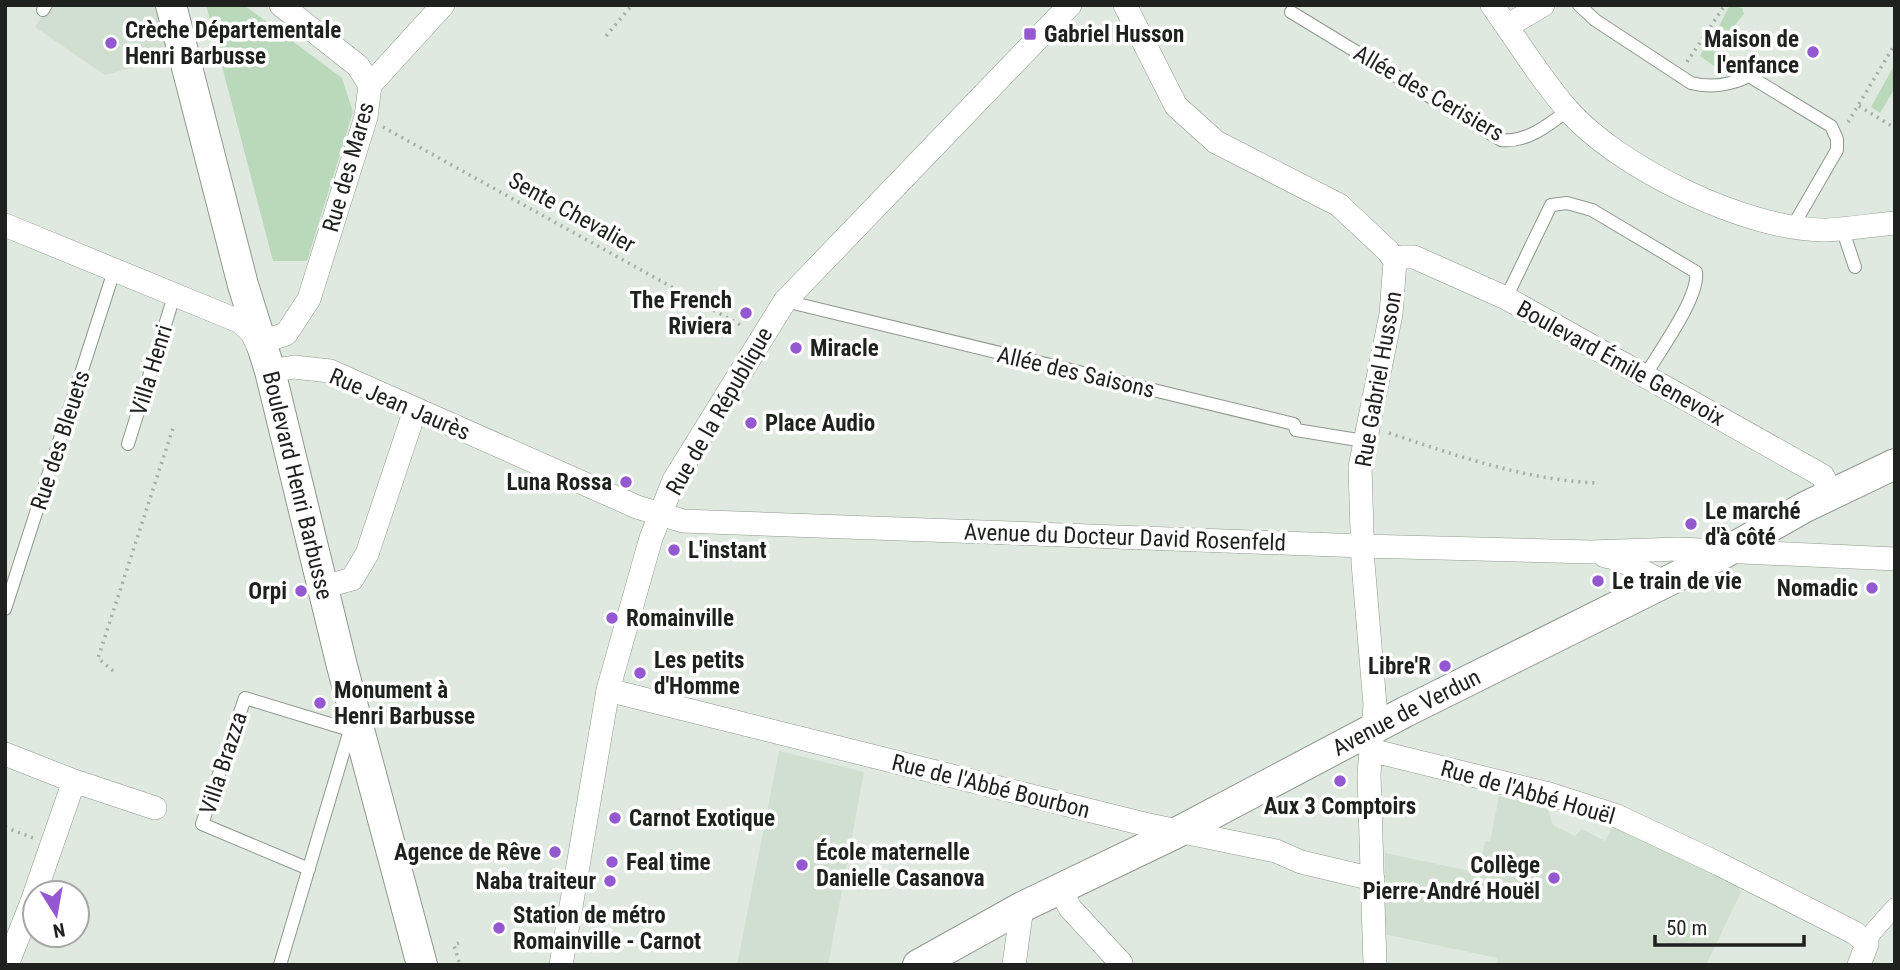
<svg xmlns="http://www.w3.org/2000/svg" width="1900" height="970" viewBox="0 0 1900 970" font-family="'Roboto Condensed',sans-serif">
	<rect width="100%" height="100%" fill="#dfe9df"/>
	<path fill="#d0dfd0" d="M50 5H155L169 58 105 75 35 27Z
		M779 751 864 772 828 965H737Z
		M1499 796 1547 807 1553 825 1575 836 1582 829 1605 841 1613 826 1620 830 1622 828 1735 884 1741 892 1706 965H1496L1497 958 1384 934 1385 853 1479 873 1485 841 1490 842Z"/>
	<path fill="#bad8ba" d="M206 5H244L342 78 353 112 307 261H273Z
		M1730 5 1742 8 1744 14 1728 33 1719 26Z
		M1707 42 1713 44 1711 49 1734 64 1728 76 1700 56Z
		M1895 64V88L1880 113 1871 107Z"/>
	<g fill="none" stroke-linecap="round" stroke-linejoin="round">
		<defs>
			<path id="service" d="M1579 5 1595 20 1691 83C1710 88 1731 85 1749 76L1831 126 1837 139V150L1793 226
				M43 10 46 5
				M1291 12 1501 140C1526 143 1549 125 1568 110
				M1842 228 1855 267
				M1506 298 1551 205 1567 203 1592 210 1696 272C1700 297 1658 353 1645 376
				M785 301 1294 424 1296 430 1364 441
				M128 444 174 296
				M5 609 114 271
				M309 869 202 824 245 698 350 730
				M280 965 350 730 353 731"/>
			<path id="pedestrian" d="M1867 944 1872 933 1895 907"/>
			<path id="minor" d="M1125 5 1176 106 1216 142 1339 205 1388 251 1395 261 1391 314 1360 467 1363 563 1375 705 1369 774 1375 965
				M1492 5C1517 40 1539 77 1567 109 1617 167 1748 231 1826 230 1849 229 1872 225 1895 223
				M1507 26 1543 5
				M370 85 443 5
				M5 225 241 322 252 333 270 371 294 367 330 371 637 507 683 521 1362 546 1591 552 1678 549 1895 559
				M1395 261 1403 257H1414L1506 298 1823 476 1831 496
				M261 342 286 334 309 299 366 117 370 85 358 66 281 5
				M1605 556 1619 559 1665 583
				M323 587 352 579 367 554 415 410
				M608 690 1144 824 1276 851 1301 862 1373 879
				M1370 750 1549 794 1617 816 1719 864 1855 933 1867 944 1859 965
				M5 754 74 781 35 893
				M74 781 155 808
				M1060 888 1070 908 1121 963
				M7 965 35 894
				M561 965 608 690 651 538 674 480 785 301 1070 5
				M1014 965 1022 907"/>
			<g id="tertiary">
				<path id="s1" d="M171 5 243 285 270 371 342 666 422 965"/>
				<path id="s2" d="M918 965 1022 907 1174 834 1405 712 1724 553 1805 507 1895 464"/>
			</g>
		</defs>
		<use href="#service" stroke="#8f988f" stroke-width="14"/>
		<use href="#pedestrian" stroke="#8f988f" stroke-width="19"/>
		<use href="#minor" stroke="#8f988f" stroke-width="24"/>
		<use href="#tertiary" stroke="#8f988f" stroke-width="32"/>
		<path stroke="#a5ada5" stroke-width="3.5" stroke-dasharray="2 5" stroke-linecap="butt" d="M606 36 632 5
			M1687 62 1725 5
			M1859 106 1895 128
			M1848 122 1895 44
			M383 127 744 327
			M1389 433C1458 456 1525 480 1598 483
			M113 671 98 658 173 428
			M5 827 33 838
			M459 943 454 945 460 965"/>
		<use href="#service" stroke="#fff" stroke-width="12"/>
		<use href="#pedestrian" stroke="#fff" stroke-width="18"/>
		<use href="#minor" stroke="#fff" stroke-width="23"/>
		<use href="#tertiary" stroke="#fff" stroke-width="30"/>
	</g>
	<g fill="#9459d0" stroke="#fff" stroke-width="2.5">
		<rect x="1023" y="27" width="14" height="14" rx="3.5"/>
		<circle cx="111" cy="43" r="7"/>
		<circle cx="1813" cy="52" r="7"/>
		<circle cx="746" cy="313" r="7"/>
		<circle cx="796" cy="348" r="7"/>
		<circle cx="751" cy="423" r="7"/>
		<circle cx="626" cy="482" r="7"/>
		<circle cx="1691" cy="524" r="7"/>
		<circle cx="674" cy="550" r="7"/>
		<circle cx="1598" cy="581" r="7"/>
		<circle cx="1872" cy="588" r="7"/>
		<circle cx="301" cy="591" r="7"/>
		<circle cx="612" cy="618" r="7"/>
		<circle cx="1445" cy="666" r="7"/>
		<circle cx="640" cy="673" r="7"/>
		<circle cx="320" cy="703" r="7"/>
		<circle cx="1340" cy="781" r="7"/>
		<circle cx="615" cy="818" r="7"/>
		<circle cx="555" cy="852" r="7"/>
		<circle cx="612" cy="862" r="7"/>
		<circle cx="802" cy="865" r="7"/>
		<circle cx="1554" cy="878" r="7"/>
		<circle cx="610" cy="881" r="7"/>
		<circle cx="499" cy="928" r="7"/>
	</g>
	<g text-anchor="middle" stroke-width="7" stroke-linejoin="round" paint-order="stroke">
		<g font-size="23" font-weight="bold" fill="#1e211e" stroke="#fff" text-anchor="start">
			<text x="125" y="38">Crèche Départementale<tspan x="125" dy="26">Henri Barbusse</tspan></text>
			<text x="1044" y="42">Gabriel Husson</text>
			<text x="1799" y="47" text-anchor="end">Maison de<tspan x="1799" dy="26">l'enfance</tspan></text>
			<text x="732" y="308" text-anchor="end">The French<tspan x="732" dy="26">Riviera</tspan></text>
			<text x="810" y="356">Miracle</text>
			<text x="765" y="431">Place Audio</text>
			<text x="612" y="490" text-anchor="end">Luna Rossa</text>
			<text x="1705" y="519">Le marché<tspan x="1705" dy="26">d'à côté</tspan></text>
			<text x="688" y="558">L'instant</text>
			<text x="1612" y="589">Le train de vie</text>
			<text x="1858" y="596" text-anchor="end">Nomadic</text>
			<text x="287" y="599" text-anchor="end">Orpi</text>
			<text x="626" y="626">Romainville</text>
			<text x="654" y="668">Les petits<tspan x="654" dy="26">d'Homme</tspan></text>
			<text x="1431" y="674" text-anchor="end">Libre'R</text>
			<text x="334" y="698">Monument à<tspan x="334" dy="26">Henri Barbusse</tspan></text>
			<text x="1340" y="814" text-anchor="middle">Aux 3 Comptoirs</text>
			<text x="629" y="826">Carnot Exotique</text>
			<text x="541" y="860" text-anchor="end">Agence de Rêve</text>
			<text x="816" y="860">École maternelle<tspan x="816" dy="26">Danielle Casanova</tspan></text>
			<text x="626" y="870">Feal time</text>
			<text x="1540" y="873" text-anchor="end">Collège<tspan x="1540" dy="26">Pierre-André Houël</tspan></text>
			<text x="596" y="889" text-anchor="end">Naba traiteur</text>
			<text x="513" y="923">Station de métro<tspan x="513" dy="26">Romainville - Carnot</tspan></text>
		</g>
		<g font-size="23" fill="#1e211e" stroke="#fff">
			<text transform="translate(1429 93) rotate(30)" y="8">Allée des Cerisiers</text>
			<text transform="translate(348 167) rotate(-74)" y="8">Rue des Mares</text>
			<text transform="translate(572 212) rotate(29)" y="8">Sente Chevalier</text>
			<text transform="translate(1621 363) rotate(29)" y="8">Boulevard Émile Genevoix</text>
			<text transform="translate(151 370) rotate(-73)" y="8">Villa Henri</text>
			<text transform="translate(1076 372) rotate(13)" y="8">Allée des Saisons</text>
			<text transform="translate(1378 379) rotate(-80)" y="8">Rue Gabriel Husson</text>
			<text transform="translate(400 404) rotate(23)" y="8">Rue Jean Jaurès</text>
			<text transform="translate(719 411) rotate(-60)" y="8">Rue de la République</text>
			<text transform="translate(60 440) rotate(-72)" y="8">Rue des Bleuets</text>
			<text dy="8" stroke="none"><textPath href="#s1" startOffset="497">Boulevard Henri Barbusse</textPath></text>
			<text transform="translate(1125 537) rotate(2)" y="8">Avenue du Docteur David Rosenfeld</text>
			<text dy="8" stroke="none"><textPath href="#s2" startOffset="550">Avenue de Verdun</textPath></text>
			<text transform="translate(223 763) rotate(-72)" y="8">Villa Brazza</text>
			<text transform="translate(991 786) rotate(14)" y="8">Rue de l'Abbé Bourbon</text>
			<text transform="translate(1528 792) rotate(16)" y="8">Rue de l'Abbé Houël</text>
		</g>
	</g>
	<rect width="1900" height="970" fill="none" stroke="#1e211e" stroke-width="14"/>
	<g transform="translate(56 914) rotate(169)"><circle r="33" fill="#ffffff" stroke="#a5a6a5" stroke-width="2"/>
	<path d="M0-5L12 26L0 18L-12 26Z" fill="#9459d0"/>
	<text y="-10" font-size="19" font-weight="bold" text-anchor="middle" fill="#1e211e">N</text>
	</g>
	<path d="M1655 935v10h149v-10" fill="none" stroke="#1e211e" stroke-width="3.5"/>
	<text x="1666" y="935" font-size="21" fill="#1e211e" stroke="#ffffff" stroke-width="5" paint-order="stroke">50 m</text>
</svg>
